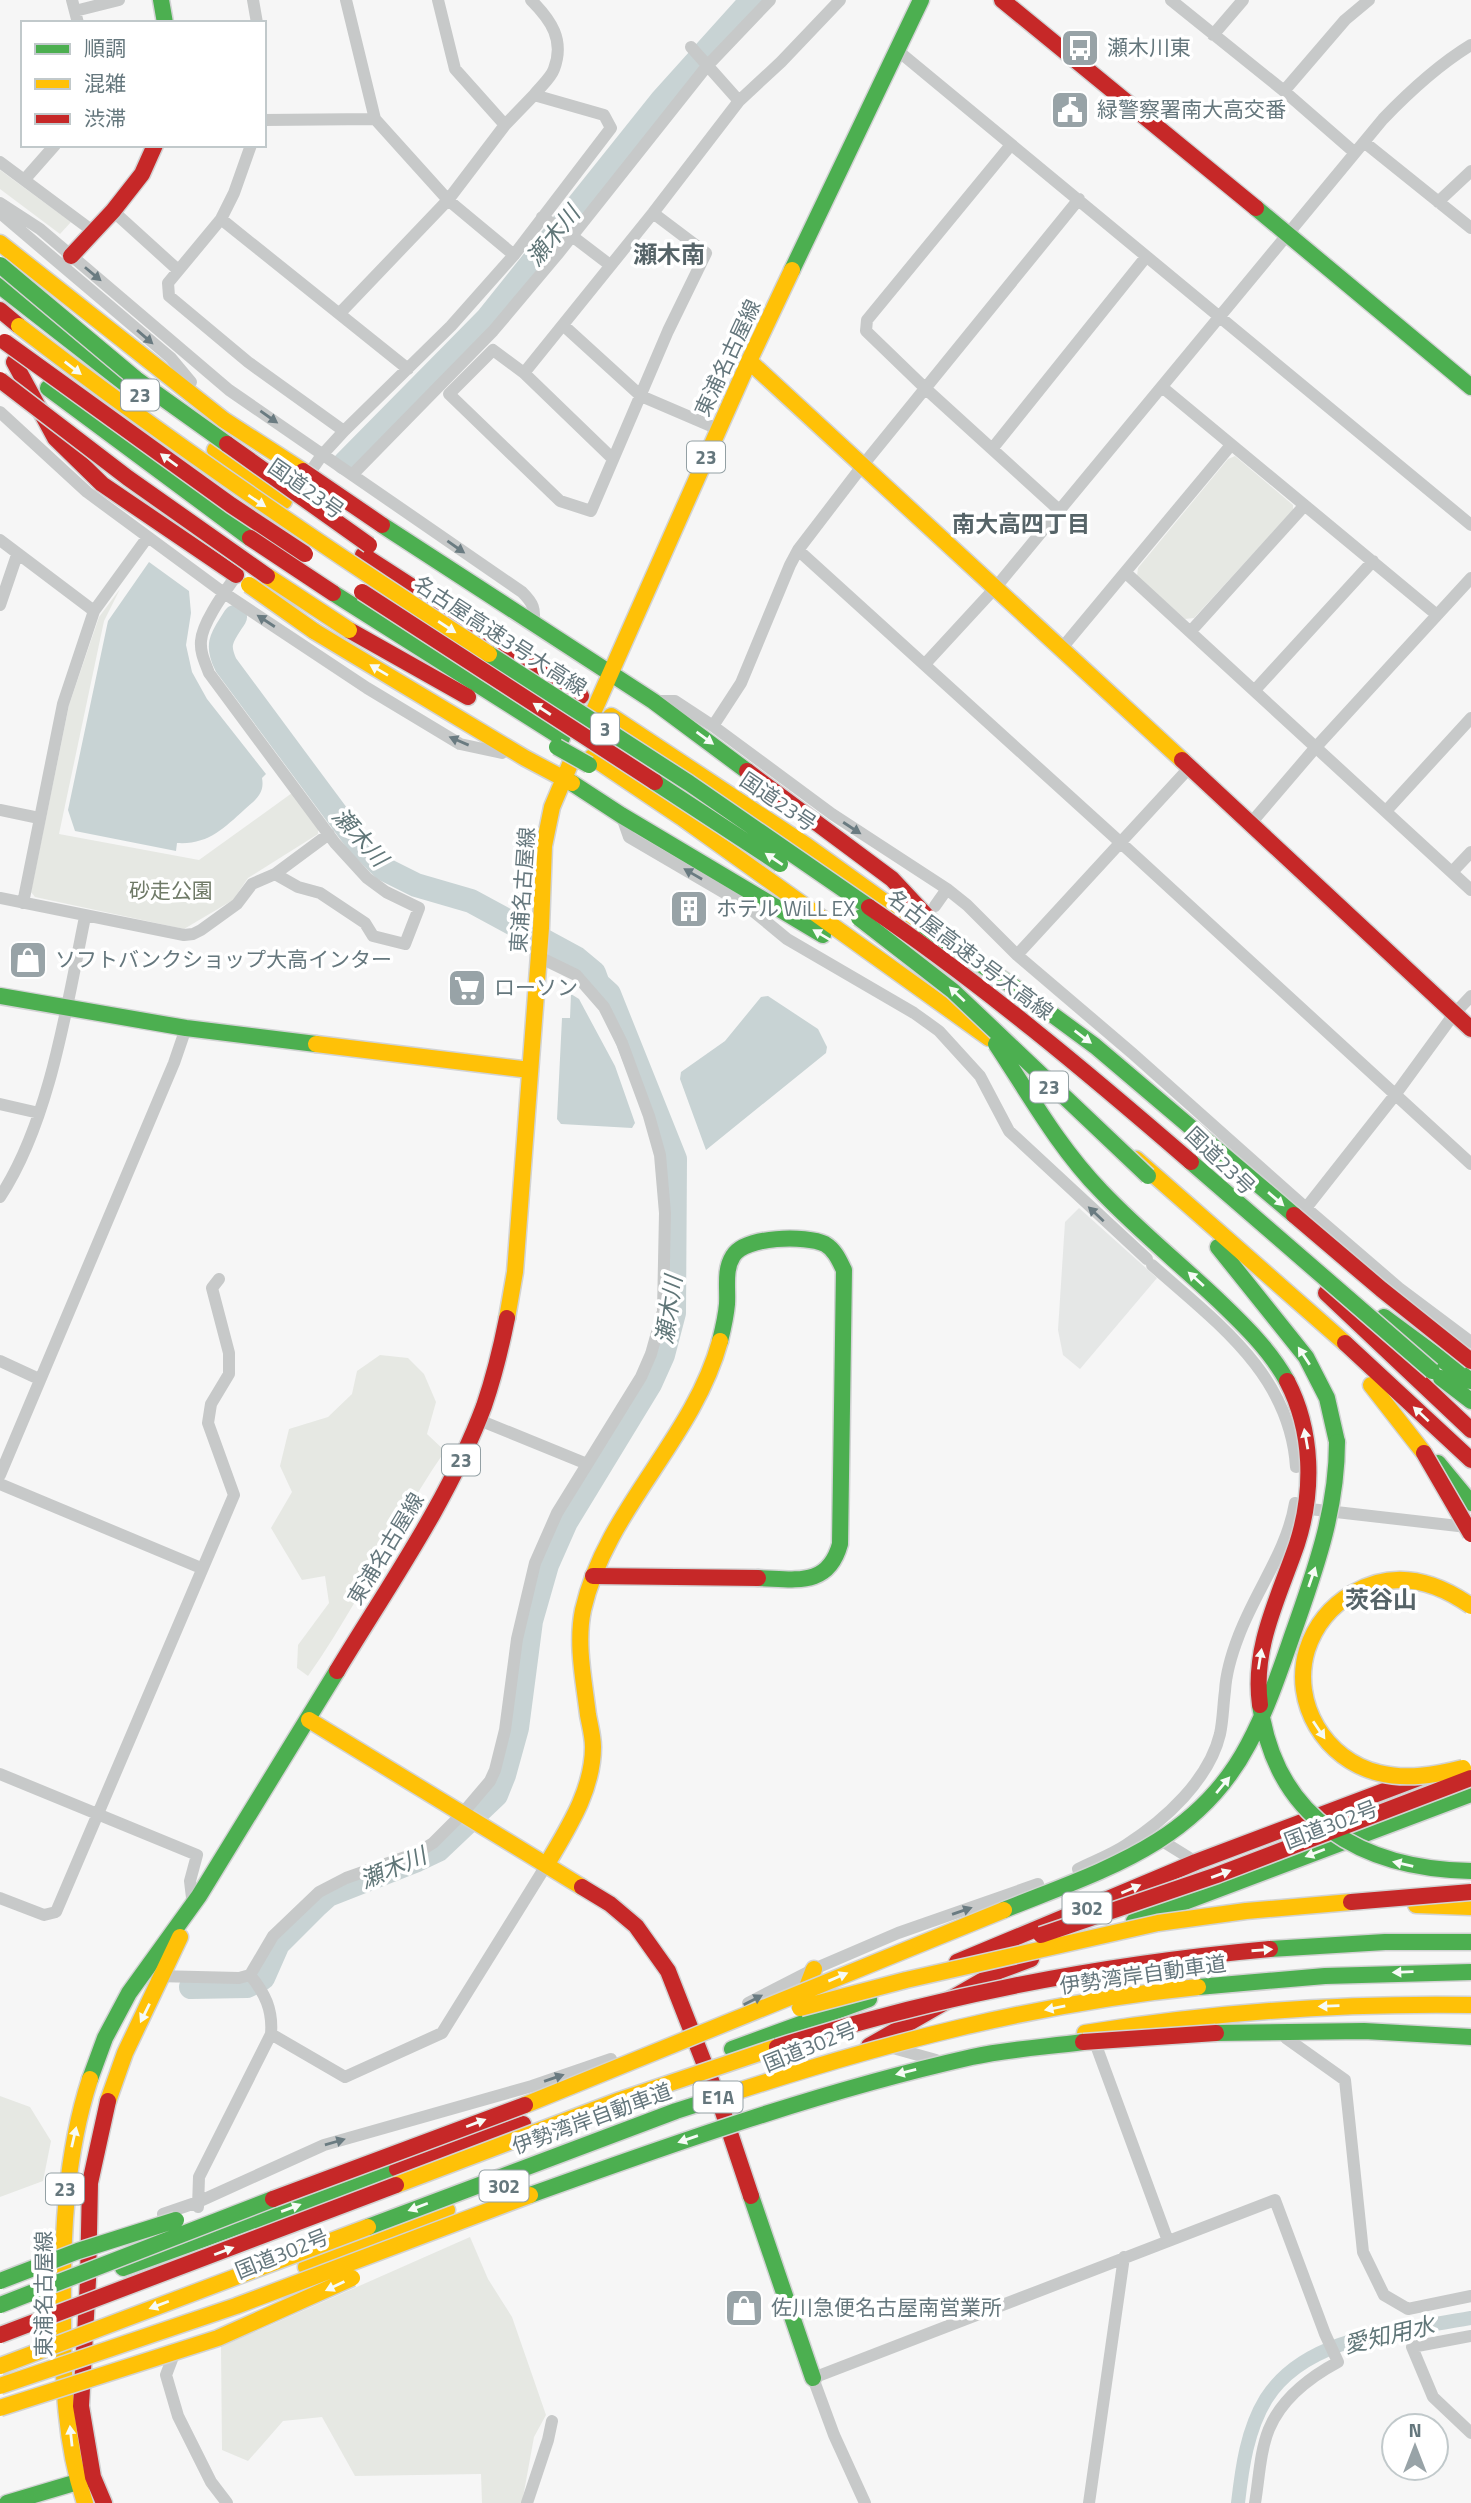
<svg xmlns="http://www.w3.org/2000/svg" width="1471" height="2503" viewBox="0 0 1471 2503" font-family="'Titillium Web','Noto Sans JP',sans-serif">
	<rect width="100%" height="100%" fill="#f6f6f6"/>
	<path fill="#e5e7e6" d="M1079 1208 1157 1278 1080 1369 1063 1355 1058 1330 1065 1222Z"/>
	<path fill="#e6e8e3" d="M0 170 71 222 60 234 0 189Z
		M1235 456 1293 505V510L1194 618 1185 619 1137 576 1138 568 1228 459Z
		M120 589 104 621 59 834 199 860 292 793 318 828V834L248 878 233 900 184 929 35 897 31 892 69 705 99 617Z
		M380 1355 408 1358 424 1374 436 1402 427 1434 445 1451C395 1523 359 1604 308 1676L297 1668 298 1645 329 1603 325 1576 302 1580 271 1528 292 1492 280 1466 289 1429 328 1417 352 1394 357 1371Z
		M0 2096 30 2107 51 2141 43 2181 0 2197Z
		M470 2237 488 2279 512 2317 546 2415 534 2437 522 2503H482L481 2474 355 2476 322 2417 283 2421 248 2461 222 2450 221 2347Z"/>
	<path fill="#c8d3d4" d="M149 562 189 591 191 613 186 645 192 672 207 699 266 774 262 778C265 794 255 800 244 810 224 828 208 845 177 843L176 851 75 831 68 810 108 621Z
		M571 994 579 999 615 1066 635 1123 632 1128 561 1124 557 1119 562 1018H570Z
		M768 996 818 1029 827 1047 826 1053 706 1150 680 1079 681 1072 725 1041 761 997Z"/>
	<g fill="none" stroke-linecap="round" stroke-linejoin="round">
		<path stroke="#c8d3d4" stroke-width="14" d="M1238 2503C1242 2468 1247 2430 1266 2399 1307 2334 1403 2331 1471 2318"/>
		<path stroke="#c8d3d4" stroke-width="24" d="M345 463 487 319 662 100 752 0
			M191 1987 247 1986 263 1978 278 1944 317 1905 328 1895 417 1860 438 1850 496 1795 504 1775 517 1728 531 1621 547 1565 566 1522 650 1384 663 1355 674 1313 675 1159 609 994 598 984 594 973 576 958 471 901 416 885 384 869 358 843 226 665C215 643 223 636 235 617"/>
		<defs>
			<path id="fast" d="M161 0 165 23
				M1256 208 1471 387
				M792 270 921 0
				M0 286 137 393
				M48 388 250 538
				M382 525 653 701 747 771
				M333 593 562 738
				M572 783 621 815 823 935
				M0 996 186 1028 316 1044
				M1218 1247 1306 1357 1327 1398 1337 1442
				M1384 1317 1471 1381
				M720 1341C723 1329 726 1316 727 1304 728 1288 724 1270 733 1256 745 1236 806 1235 825 1244 835 1250 839 1260 844 1270L840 1544C828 1588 795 1579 758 1578
				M1441 1378 1471 1401
				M1438 1463 1471 1503
				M1134 1921 1471 1794
				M1216 2033 1364 2031 1471 2037
				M732 2049 869 1999
				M90 2079 105 2038 129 1993 199 1896 337 1671
				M751 2196 813 2378
				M123 2268 397 2169
				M7 2503 91 2478"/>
			<path id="slow" d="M0 243 224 420 303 471
				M749 361 1182 760
				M215 450 284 501
				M314 631 525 758 572 783
				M611 716 807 846 925 931
				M584 733 749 361 792 270
				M592 757 681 817 989 1038
				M316 1044 530 1070
				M1136 1159 1345 1343
				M507 1318 515 1272 541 928 544 846 552 807 571 762
				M1371 1385 1424 1453
				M309 1720 582 1887
				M547 1864C568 1828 593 1790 593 1747 593 1736 590 1726 588 1715 584 1681 576 1644 583 1610 606 1509 693 1440 720 1341
				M1416 1905 1471 1907
				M800 2005 814 1969
				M1085 2033C1213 2012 1341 2003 1471 2005
				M108 2101 125 2053 180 1937
				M306 2267 447 2210
				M85 2503C65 2444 63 2380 63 2318 62 2237 65 2156 90 2079"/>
			<path id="jam" d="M1002 0 1256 208
				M71 256 113 211 142 174 155 145
				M0 310 19 326
				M14 362 55 438 102 484 236 575
				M363 555 581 696
				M349 630 468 697
				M1182 760 1471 1029
				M747 771 892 879 936 926
				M1326 1293 1471 1430
				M1345 1343 1471 1460
				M593 1576 758 1578
				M337 1671C389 1585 449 1500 484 1406 494 1377 501 1348 507 1318
				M582 1887 610 1904 636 1926 668 1971 721 2106 751 2196
				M957 1962 1196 1862 1424 1776
				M869 2046 999 1971 1031 1959
				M397 2169 523 2124
				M104 2503 93 2477 81 2406 88 2280 90 2183 108 2101"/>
		</defs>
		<use href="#fast" stroke="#d2d3d4" stroke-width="19"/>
		<use href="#slow" stroke="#d2d3d4" stroke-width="19"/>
		<use href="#jam" stroke="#d2d3d4" stroke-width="19"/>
		<path stroke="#c7c9c9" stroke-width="12" d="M72 0 78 23
			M253 0 257 23
			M346 0 375 119 448 200 514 255
			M438 0 455 69 505 125
			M531 0C551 20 565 40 554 69 551 78 540 87 534 95
			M1171 0 1284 91 1354 152
			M75 11 119 0
			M1213 35 1243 0
			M691 47 739 101
			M897 50 1471 525
			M1284 91 1345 20 1369 0
			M264 120 375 119
			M1364 142 1471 228
			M251 145 234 193 221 219 168 283 169 296 248 362 344 431
			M1010 146 867 320 866 331 926 389 1059 510
			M0 162 94 232
			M25 179 55 145
			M1438 202 1471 171
			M0 203 40 229 229 390 522 592C533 603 536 609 533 624
			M113 211 178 270
			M0 213 171 358 191 382
			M542 217 572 236 610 265
			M221 219 408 369
			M563 325 641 396 718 429
			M524 373 653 213 739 101 781 62 840 0
			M1162 387 1437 615
			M0 412 87 492 224 593 367 688 460 744 502 753
			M992 449 1146 257
			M613 459 524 373 493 350 449 394 560 501 591 511 668 331 706 253 653 213
			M352 475 493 331 557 255 707 66 770 0
			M306 478 322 455 344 431 451 326 514 255 611 128 604 115 534 95 505 125 448 200 340 313
			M0 540 94 611
			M798 550 1121 843 1471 1164
			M238 573C227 589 202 622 201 641 200 653 205 662 209 673L335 843 367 878 386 892 419 908 405 944 373 936 365 923 320 893 298 887 275 874
			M1126 573 1471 890
			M0 605 17 555
			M1191 631 1304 506
			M1062 648 1231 445
			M925 664 996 587 1383 119C1410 91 1438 65 1471 45
			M1255 690 1373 561
			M660 701H675L713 726 832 814 947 889 967 905 1017 955 1132 1053 1306 1208 1399 1288 1471 1342
			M713 726 741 683 790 565 798 550 863 465 1079 199
			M0 810 39 818
			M1386 811 1471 718
			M623 820 629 837 747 906 787 939 914 1013 939 1031 980 1076 1009 1131 1147 1259
			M1251 823 1316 747 1471 578
			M1452 872 1471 852
			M0 898 184 935 193 934 201 930 237 904 252 884 275 874 329 834
			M23 903 63 704 94 611 147 538
			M935 906 947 889
			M1017 955 1190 767
			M0 1104 39 1113
			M0 1197C50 1121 67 1005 85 917
			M1306 1208 1395 1095 1454 1014 1471 996
			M1152 1265C1216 1322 1290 1374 1296 1467
			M0 1361 39 1379
			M479 1420 587 1464
			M0 1475 174 1063 186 1028
			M0 1484 201 1568
			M1301 1508 1467 1527
			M0 1774 197 1855 190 1881 193 1906
			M1159 1839 1196 1862
			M1078 1869C1094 1861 1111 1855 1126 1845 1165 1820 1209 1780 1220 1734 1223 1720 1223 1706 1225 1691 1226 1672 1232 1653 1239 1635 1256 1590 1287 1551 1295 1503
			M0 1898 44 1915 56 1912 234 1495 208 1423 211 1404 229 1374V1353L212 1288 219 1279
			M156 1976 239 1978 250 1975 273 1936 319 1892 346 1878 417 1853 433 1843 462 1814 490 1781 495 1770 505 1730 517 1639 535 1563 557 1513 641 1377 651 1354 663 1311 665 1213 660 1155 649 1116 622 1043 604 1007 576 975 539 957
			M748 2003 814 1969 898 1933 1038 1884
			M271 2034 345 2077 442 2033 547 1864
			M1286 2038 1345 2080 1363 2252 1384 2295 1408 2309 1471 2296
			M893 2048 936 2060
			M1097 2048 1168 2241
			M198 2207 199 2177 271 2034C273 2010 265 1993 250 1975
			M163 2214 198 2202 324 2145 532 2086 611 2059
			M1471 2336 1412 2347 1433 2397 1471 2433
			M174 2354 166 2375 178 2416 211 2482 227 2503
			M527 2503 548 2440 552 2421
			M865 2503 834 2435 813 2378 1275 2200 1325 2334 1338 2362C1310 2377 1282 2398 1269 2429 1260 2451 1259 2479 1255 2503
			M1089 2503 1124 2257"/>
		<use href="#fast" stroke="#4caf50" stroke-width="16"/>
		<use href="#slow" stroke="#ffc107" stroke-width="16"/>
		<use href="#jam" stroke="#c62828" stroke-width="16"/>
		<defs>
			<path id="fast-bridge" d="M0 265 136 379 227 444
				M489 654 689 783 869 907
				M557 747 589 765
				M655 782 780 864
				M859 918 953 991 1148 1176
				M924 926 1023 993 1095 1046 1294 1215
				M996 1044C1029 1094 1059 1148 1101 1191 1138 1230 1180 1264 1218 1300 1244 1325 1270 1350 1287 1381
				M1191 1162 1432 1371
				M1260 1705C1276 1820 1362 1869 1471 1871
				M1004 1910C1100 1871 1196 1844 1248 1745 1269 1706 1282 1664 1297 1622 1318 1562 1337 1506 1337 1442
				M1270 1949 1385 1942H1471
				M1198 1987 1325 1976 1471 1972
				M530 2195C675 2143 821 2091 972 2057 1008 2049 1046 2047 1083 2042
				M368 2227 676 2111 726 2095
				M0 2281 78 2251 176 2220
				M0 2305 273 2199"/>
			<path id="slow-bridge" d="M19 326C170 443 328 550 489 654
				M267 576 349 630
				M249 585 314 631
				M1463 1768C1435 1775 1407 1780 1379 1773 1325 1760 1291 1703 1307 1650 1315 1625 1331 1606 1353 1593 1394 1569 1434 1580 1471 1606
				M800 2008 906 1980 1158 1923 1246 1911 1351 1902
				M726 2095C880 2044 1036 2003 1198 1987
				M525 2105 1004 1910
				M396 2185 620 2100 777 2047
				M0 2366 368 2227
				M0 2386 236 2306 530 2195
				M0 2408 218 2338 352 2278"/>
			<path id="jam-bridge" d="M5 342 231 505 305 554
				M0 380 128 478 267 576
				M227 444 369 545
				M303 471 382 525
				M250 538 333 593
				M362 592 655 782
				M869 907C982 984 1087 1072 1191 1162
				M1294 1215 1381 1289 1471 1361
				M1424 1453 1471 1534
				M1260 1705C1252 1647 1279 1597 1297 1544 1314 1491 1313 1431 1287 1381
				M1351 1902 1471 1892
				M1041 1935 1217 1875 1471 1778
				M1083 2042 1216 2033
				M777 2047C937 1996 1103 1964 1270 1949
				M273 2199 525 2105
				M0 2335 396 2185"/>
		</defs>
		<use href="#fast-bridge" stroke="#d2d3d3" stroke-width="19" stroke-linecap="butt"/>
		<use href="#slow-bridge" stroke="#d2d3d3" stroke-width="19" stroke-linecap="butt"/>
		<use href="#jam-bridge" stroke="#d2d3d3" stroke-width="19" stroke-linecap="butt"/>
		<use href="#fast-bridge" stroke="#4caf50" stroke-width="16"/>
		<use href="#slow-bridge" stroke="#ffc107" stroke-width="16"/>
		<use href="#jam-bridge" stroke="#c62828" stroke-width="16"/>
	</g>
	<defs><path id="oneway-solid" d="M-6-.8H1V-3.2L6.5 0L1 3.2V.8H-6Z" transform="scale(1.75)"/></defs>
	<g fill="#6a7b81">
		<use href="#oneway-solid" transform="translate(93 274) rotate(40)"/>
		<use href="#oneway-solid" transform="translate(145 337) rotate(41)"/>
		<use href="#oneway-solid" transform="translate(269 417) rotate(35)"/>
		<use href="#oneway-solid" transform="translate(456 547) rotate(35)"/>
		<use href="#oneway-solid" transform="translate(266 621) rotate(-147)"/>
		<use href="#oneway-solid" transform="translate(459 741) rotate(-157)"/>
		<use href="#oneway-solid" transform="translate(852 828) rotate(33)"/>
		<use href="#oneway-solid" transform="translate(693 874) rotate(-150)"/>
		<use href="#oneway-solid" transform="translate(1096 1214) rotate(-137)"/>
		<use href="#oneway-solid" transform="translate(962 1911) rotate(-19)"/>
		<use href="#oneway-solid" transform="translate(753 2000) rotate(-27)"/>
		<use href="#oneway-solid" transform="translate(554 2078) rotate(-19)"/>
		<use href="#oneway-solid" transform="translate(335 2142) rotate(-16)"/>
	</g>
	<g fill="#f6fbf6">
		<use href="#oneway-solid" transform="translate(73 368) rotate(38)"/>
		<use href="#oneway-solid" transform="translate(169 460) rotate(-144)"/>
		<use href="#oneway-solid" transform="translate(257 501) rotate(34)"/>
		<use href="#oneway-solid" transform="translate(447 627) rotate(33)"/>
		<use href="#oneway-solid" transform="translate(379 670) rotate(-149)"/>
		<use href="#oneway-solid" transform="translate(542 709) rotate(-147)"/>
		<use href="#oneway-solid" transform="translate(705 738) rotate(36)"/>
		<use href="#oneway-solid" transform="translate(774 859) rotate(-146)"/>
		<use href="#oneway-solid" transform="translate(822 935) rotate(-149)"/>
		<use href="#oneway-solid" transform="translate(957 994) rotate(-137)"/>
		<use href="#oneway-solid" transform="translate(1083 1037) rotate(37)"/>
		<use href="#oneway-solid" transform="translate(1276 1199) rotate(41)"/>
		<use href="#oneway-solid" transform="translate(1196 1279) rotate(-138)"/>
		<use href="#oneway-solid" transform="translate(1304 1356) rotate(-123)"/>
		<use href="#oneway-solid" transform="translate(1421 1414) rotate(-137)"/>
		<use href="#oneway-solid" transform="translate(1306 1439) rotate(-100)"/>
		<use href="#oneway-solid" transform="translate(1312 1577) rotate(-71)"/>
		<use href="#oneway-solid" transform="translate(1260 1659) rotate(-81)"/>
		<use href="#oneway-solid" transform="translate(1319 1730) rotate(56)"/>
		<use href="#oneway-solid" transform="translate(1223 1785) rotate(-50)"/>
		<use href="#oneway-solid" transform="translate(1315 1853) rotate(159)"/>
		<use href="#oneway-solid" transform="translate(1403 1864) rotate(-167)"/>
		<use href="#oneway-solid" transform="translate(1221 1874) rotate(-20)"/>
		<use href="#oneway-solid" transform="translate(1131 1889) rotate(-23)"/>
		<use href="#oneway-solid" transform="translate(1262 1950) rotate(-4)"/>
		<use href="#oneway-solid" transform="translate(1403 1972) rotate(178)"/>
		<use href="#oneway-solid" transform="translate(838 1977) rotate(-23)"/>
		<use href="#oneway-solid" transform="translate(1329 2006) rotate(178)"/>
		<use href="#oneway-solid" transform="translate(1055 2008) rotate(169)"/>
		<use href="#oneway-solid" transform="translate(145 2013) rotate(116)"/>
		<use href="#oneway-solid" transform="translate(906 2072) rotate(166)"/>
		<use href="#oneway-solid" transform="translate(476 2123) rotate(-21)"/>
		<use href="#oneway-solid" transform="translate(74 2137) rotate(-77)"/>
		<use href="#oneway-solid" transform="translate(688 2139) rotate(161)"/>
		<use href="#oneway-solid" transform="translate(418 2207) rotate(159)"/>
		<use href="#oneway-solid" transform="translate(291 2208) rotate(-20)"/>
		<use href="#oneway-solid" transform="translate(224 2251) rotate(-21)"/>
		<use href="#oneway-solid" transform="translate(335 2286) rotate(154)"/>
		<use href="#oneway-solid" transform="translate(159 2305) rotate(159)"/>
		<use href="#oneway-solid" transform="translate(71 2436) rotate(-96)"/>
	</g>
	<defs>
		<symbol id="bus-square" viewBox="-11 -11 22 22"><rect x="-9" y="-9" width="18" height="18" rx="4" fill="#98a3a7" stroke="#fff"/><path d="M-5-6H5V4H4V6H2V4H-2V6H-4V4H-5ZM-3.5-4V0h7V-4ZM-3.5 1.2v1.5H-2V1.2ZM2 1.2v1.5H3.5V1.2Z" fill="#fff"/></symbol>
		<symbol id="civic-square" viewBox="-11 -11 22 22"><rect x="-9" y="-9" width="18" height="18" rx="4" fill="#98a3a7" stroke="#fff"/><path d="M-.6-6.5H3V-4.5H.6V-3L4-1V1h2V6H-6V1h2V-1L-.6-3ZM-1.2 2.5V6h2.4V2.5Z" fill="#fff"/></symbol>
		<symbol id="building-square" viewBox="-11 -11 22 22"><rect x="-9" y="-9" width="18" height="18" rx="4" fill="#98a3a7" stroke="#fff"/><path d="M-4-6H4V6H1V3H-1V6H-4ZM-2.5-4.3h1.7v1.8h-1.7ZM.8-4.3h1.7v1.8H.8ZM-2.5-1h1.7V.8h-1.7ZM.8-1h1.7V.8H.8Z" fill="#fff"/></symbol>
		<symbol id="shop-square" viewBox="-11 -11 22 22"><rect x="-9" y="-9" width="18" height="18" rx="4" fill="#98a3a7" stroke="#fff"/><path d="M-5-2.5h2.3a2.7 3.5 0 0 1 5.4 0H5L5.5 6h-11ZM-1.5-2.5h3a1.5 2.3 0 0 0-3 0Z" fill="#fff"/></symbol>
		<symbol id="supermarket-square" viewBox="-11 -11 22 22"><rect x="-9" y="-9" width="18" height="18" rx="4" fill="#98a3a7" stroke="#fff"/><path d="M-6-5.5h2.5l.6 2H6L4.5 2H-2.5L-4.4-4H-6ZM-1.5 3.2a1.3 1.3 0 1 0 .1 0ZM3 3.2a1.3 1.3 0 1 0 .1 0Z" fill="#fff"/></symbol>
	</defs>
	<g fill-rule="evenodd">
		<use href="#bus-square" x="1058" y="26" width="44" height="44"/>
		<use href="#civic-square" x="1048" y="88" width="44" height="44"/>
		<use href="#building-square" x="667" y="887" width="44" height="44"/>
		<use href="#shop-square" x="6" y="938" width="44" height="44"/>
		<use href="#supermarket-square" x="445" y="966" width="44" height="44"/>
		<use href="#shop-square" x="722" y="2286" width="44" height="44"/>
	</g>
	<g text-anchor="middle" stroke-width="7" stroke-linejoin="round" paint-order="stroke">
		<g fill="#fff" stroke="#93a0a4" stroke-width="2">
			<rect x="121" y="379.5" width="38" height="31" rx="5"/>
			<rect x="687" y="441.5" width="38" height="31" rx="5"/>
			<rect x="591" y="713.5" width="28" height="31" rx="5"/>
			<rect x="1030" y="1071.5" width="38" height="31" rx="5"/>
			<rect x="442" y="1444.5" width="38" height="31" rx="5"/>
			<rect x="1062.5" y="1892.5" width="49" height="31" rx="5"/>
			<rect x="693.5" y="2081.5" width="49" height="31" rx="5"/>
			<rect x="479.5" y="2170.5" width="49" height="31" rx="5"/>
			<rect x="46" y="2173.5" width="38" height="31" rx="5"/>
		</g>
		<g font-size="19" font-weight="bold" fill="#65777d">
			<text x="140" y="402">23</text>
			<text x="706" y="464">23</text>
			<text x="605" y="736">3</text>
			<text x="1049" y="1094">23</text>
			<text x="461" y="1467">23</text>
			<text x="1087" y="1915">302</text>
			<text x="718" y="2104">E1A</text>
			<text x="504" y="2193">302</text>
			<text x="65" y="2196">23</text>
		</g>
		<g font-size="21" fill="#65777d" stroke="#fff" text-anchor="start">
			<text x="1107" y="55">瀬木川東</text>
			<text x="1097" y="117">緑警察署南大高交番</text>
			<text x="716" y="916">ホテル WiLL EX</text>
			<text x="55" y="967">ソフトバンクショップ大高インター</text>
			<text x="494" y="995">ローソン</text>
			<text x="771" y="2315">佐川急便名古屋南営業所</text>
		</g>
		<g font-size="21" fill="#65777d" stroke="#fff">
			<text transform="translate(728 358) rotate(-65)" y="7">東浦名古屋線</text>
			<text transform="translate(306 489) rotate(35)" y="7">国道23号</text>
			<text transform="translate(500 636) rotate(33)" y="7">名古屋高速3号大高線</text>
			<text transform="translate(778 802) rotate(34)" y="7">国道23号</text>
			<text transform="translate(523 890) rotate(-86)" y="7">東浦名古屋線</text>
			<text transform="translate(970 955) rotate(37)" y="7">名古屋高速3号大高線</text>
			<text transform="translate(1220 1161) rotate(44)" y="7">国道23号</text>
			<text transform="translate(386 1549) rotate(-59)" y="7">東浦名古屋線</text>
			<text transform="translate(1331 1825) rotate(-21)" y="7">国道302号</text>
			<text transform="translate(1143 1975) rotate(-8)" y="7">伊勢湾岸自動車道</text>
			<text transform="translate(810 2047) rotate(-22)" y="7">国道302号</text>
			<text transform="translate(592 2119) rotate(-20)" y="7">伊勢湾岸自動車道</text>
			<text transform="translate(282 2254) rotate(-22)" y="7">国道302号</text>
			<text transform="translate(44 2294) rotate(-90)" y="7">東浦名古屋線</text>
		</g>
		<g font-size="21" fill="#6f7a67" stroke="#fff">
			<text x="171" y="898">砂走公園</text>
		</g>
		<g font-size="23" font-style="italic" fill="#607678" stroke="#fff">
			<text transform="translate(553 236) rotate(-51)" y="8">瀬木川</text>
			<text transform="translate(360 837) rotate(48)" y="8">瀬木川</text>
			<text transform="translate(669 1310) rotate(-82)" y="8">瀬木川</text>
			<text transform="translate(393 1868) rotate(-23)" y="8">瀬木川</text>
			<text transform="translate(1389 2335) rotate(-13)" y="8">愛知用水</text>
		</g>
		<g font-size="23" font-weight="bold" fill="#566468" stroke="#fff">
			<text x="1021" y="532">南大高四丁目</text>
		</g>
		<g font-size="24" font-weight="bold" fill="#566468" stroke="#fff">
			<text x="669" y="263">瀬木南</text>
			<text x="1381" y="1608">茨谷山</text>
		</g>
	</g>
	<rect x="21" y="21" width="245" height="126" fill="#ffffff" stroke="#c1c9cb" stroke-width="2"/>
	<rect x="35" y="44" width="35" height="10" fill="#4caf50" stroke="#c1c9cb" stroke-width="2"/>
	<text x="84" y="56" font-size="21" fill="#65777d">順調</text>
	<rect x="35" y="79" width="35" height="10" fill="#ffc107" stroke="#c1c9cb" stroke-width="2"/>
	<text x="84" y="91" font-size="21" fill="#65777d">混雑</text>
	<rect x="35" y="114" width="35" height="10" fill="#c62828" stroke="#c1c9cb" stroke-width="2"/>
	<text x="84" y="126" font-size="21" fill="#65777d">渋滞</text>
	<g transform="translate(1415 2447)"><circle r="33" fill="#ffffff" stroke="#c1c9cb" stroke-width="2"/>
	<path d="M0-5L12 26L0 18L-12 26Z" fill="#98a3a7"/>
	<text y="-10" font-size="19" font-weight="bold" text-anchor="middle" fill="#65777d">N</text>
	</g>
</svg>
